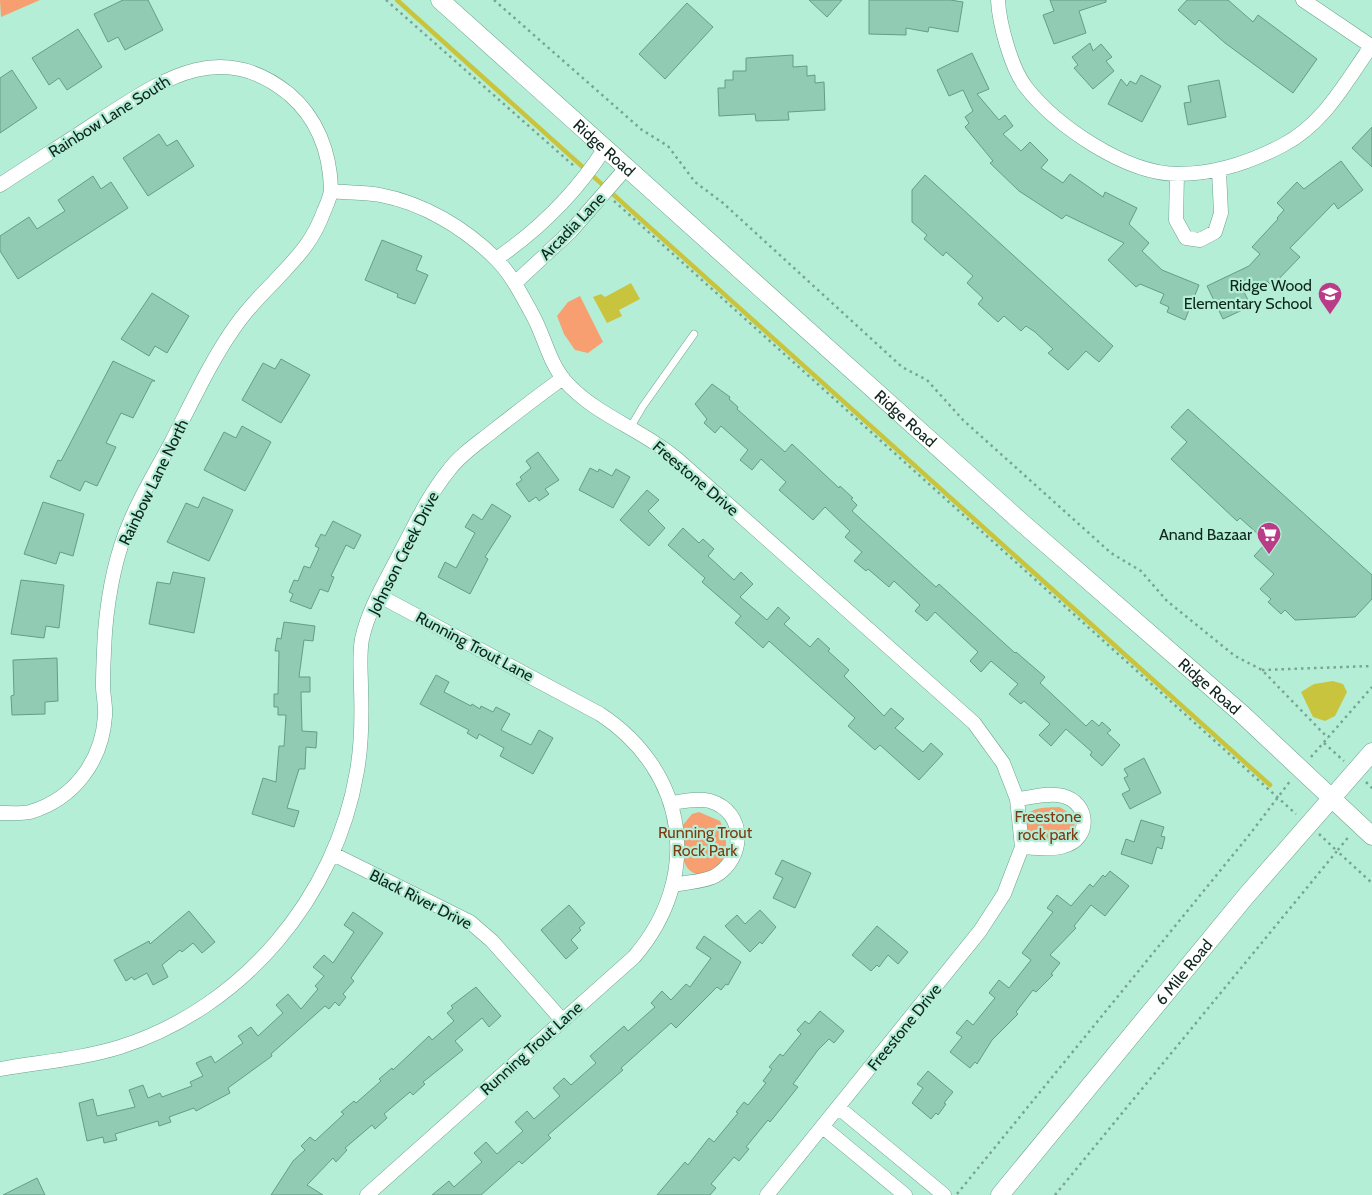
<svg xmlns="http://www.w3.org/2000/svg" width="1372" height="1195" viewBox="0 0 1372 1195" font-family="Cabin,sans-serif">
	<rect width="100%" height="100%" fill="#b4eed6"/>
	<path fill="#f89f72" d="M0 0H40L1 17Z
		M580 296 603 342 588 353 575 350 564 334 557 316 568 302Z
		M1059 807C1097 825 1057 855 1028 839L1024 817C1034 806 1046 808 1059 807Z
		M699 812 720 821C742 864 698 890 685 864 680 854 682 838 682 826L692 814Z"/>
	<path fill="#c9c43e" d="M631 283 640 299 619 310 622 316 607 323 593 297 601 294 605 297Z
		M1333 681 1343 684 1347 692 1335 716 1325 721 1313 717 1301 692 1314 684Z"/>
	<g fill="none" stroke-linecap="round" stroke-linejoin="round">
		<path stroke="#c9c43e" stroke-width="4.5" d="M397 0 1270 785"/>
	</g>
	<path fill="#91cbb3" stroke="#659d87" d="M123 0H148L163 30 125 50 118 37 108 42 94 14Z
		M809 0H842L827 17Z
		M869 0H950L963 2 958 32 929 27 928 32 906 28V35L869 34Z
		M1050 0H1106V2L1079 11 1086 33 1054 44 1043 15 1054 11Z
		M1187 0H1228L1253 22 1258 15 1317 59 1293 93 1225 43 1199 20 1195 25 1178 10Z
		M687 3 713 27 665 79 639 54Z
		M78 29 102 67 67 90 59 78 49 85 32 58Z
		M1090 43 1093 51 1101 44 1112 57 1106 61 1114 71 1093 89 1074 68 1078 65 1072 57Z
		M972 53 989 89 977 94 999 120 1005 115 1013 126 1003 134 1021 151 1030 142 1048 160 1041 168 1063 183 1070 174 1103 197 1105 192 1137 208 1129 224 1149 243 1142 251 1162 270 1199 285 1185 320 1167 312 1169 307 1160 303 1164 294 1140 284 1136 287 1108 260 1124 243 1066 215 1062 219 1019 191 990 163 993 161 965 127 969 123 965 117 973 111 963 90 949 96 937 70Z
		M793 55V67L807 66V76L815 75V83L824 82 825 110 788 112 789 120 756 121 755 114 719 116 718 88H725V80H733V71H746V58Z
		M12 70 37 108 0 133V78Z
		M1141 75 1161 86 1142 122 1108 104 1121 79 1127 86 1130 81 1136 84Z
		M1219 80 1226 117 1188 125 1184 103 1191 102 1188 86Z
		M1372 127V167L1352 148Z
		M159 134 167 146 177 140 194 166 148 196 123 158Z
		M1341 161 1363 190 1338 209 1334 203 1290 248 1300 257 1272 286 1267 281 1244 292 1251 306 1223 319 1207 286 1249 266 1260 254 1252 247 1278 219 1277 218 1284 210 1277 203 1297 182 1304 189Z
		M925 175 1113 346 1099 362 1086 351 1068 370 1048 353 1053 349 1035 332 1026 326 1021 331 1004 316 998 322 978 304 983 298 967 283 973 276 946 252 943 256 924 239 927 235 912 222V190Z
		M93 176 101 189 111 182 128 208 18 279 0 251V236L29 217 37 229 65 211 58 200Z
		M382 240 422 256 416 270 428 275 415 304 397 297 398 294 365 280Z
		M152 293 189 316 167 353 155 346 149 356 121 339Z
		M281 359 310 375 281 423 242 400 263 363 275 369Z
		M113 361 155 381H152L133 418 121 413 106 443 116 447 97 486 85 481 80 491 50 477 58 460 61 461Z
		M712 384 730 397 729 399 738 407 737 409 785 452 792 444 839 488 840 486 853 498 851 499 857 505 852 511 936 587 939 584 1015 653 1016 652 1045 677 1040 683 1086 726 1092 720 1099 726 1102 722 1111 730 1107 733 1120 745 1102 766 1090 755 1092 752 1066 729 1051 746 1039 735 1050 724 1024 701 1021 704 1009 694 1018 684 991 661 981 672 970 661 978 652 935 612 927 621 915 611 920 605 894 581 889 587 868 569 866 571 854 561 862 552 845 537 850 531 825 507 813 520 779 490 786 482 761 459 752 470 740 460 748 450 721 426 715 433 704 423 707 419 695 404Z
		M1188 409 1372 575V599L1355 617 1295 620 1285 610 1281 614 1268 602 1271 599 1260 589 1274 574 1254 556 1267 542 1240 518 1237 521 1171 459 1187 442 1171 427Z
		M242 426 271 442 245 491 204 470 224 432 236 438Z
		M538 452 559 480 545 489 549 494 539 501 536 497 529 502 516 484 522 480 520 477 531 468 526 461Z
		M590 468 598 472 599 469 612 476 616 469 630 477 613 508 579 490Z
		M647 490 659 500 648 511 665 528 649 546 620 520Z
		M203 497 233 510 209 561 167 542 186 503 198 508Z
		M43 502 84 514 73 556 60 552 56 564 24 554Z
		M492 504 511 516 485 557 488 559 470 594 438 577 445 562 456 568 475 533 465 527 473 514 482 520Z
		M333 521 361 535 354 549 346 545 331 576 334 577 328 592 320 589 311 609 290 601 293 594 289 592 294 580 298 581 304 566 310 568 319 548 315 546 321 534 325 536Z
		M683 528 699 543 703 539 714 549 708 556 734 580 741 572 753 584 740 597 767 620 778 607 790 618 784 624 810 647 818 638 830 649 828 651 849 670 844 676 884 716 891 708 904 719 895 728 923 752 931 743 943 754 919 780 880 745 875 750 848 726 855 718 769 641 763 648 735 623 741 616 702 582 705 578 668 545Z
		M173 572 205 578 194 633 149 624 157 582 170 584Z
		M21 580 64 585 59 628 46 626 44 638 11 634Z
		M284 622 315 626 313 641 304 640 299 677H310V692H301L302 731 317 732 316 748 306 747 305 769H299L287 808 299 811 294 827 252 814 263 778 276 782 279 746H284L286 715H278V707H274V694H278L279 651H275L277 638 281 639Z
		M57 658 58 701 45 702V714L12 715 11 696 14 695 13 660Z
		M436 675 449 682 444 692 471 706 472 704 480 709 481 706 493 712 496 707 510 714 501 730 531 745 539 730 553 738 533 774 500 756 504 748 479 734 477 739 467 733 469 730 420 704Z
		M1144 758 1161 793 1130 809 1122 794 1130 790 1124 778 1128 776 1124 769Z
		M1141 820 1164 827 1161 836 1165 837 1162 849 1157 847 1152 864 1121 854 1126 839 1134 842Z
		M782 860 811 873 795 908 773 898 783 878 775 874Z
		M1110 871 1129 886 1105 916 1091 905 1074 926 1076 928 1050 955 1060 963 1051 974 1053 975 1036 992 1033 990 1016 1012 1018 1014 992 1040 977 1064 975 1062 970 1068 950 1052 962 1037 956 1033 967 1020 973 1025 995 998 989 993 999 980 1009 988 1031 960 1022 953 1053 912 1047 908 1057 895 1071 906 1090 884 1093 887 1103 875 1105 877Z
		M569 905 585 923 579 928 581 930 571 940 578 948 566 959 541 930Z
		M760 910 776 927 762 944 760 942 750 952 725 926 737 915 745 924Z
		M189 911 215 942 202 953 193 943 182 952 180 950 162 965 168 977 153 985 147 973 134 980 132 977 126 981 114 960 149 941 150 944Z
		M353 912 383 933 351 978 354 981 343 994 346 997 339 1006 335 1002 329 1009 325 1006 271 1054 272 1056 228 1088 230 1093 196 1111 194 1108 169 1117 171 1122 159 1126 158 1121 115 1134 117 1140 104 1143 103 1137 87 1141 79 1103 93 1099 97 1116 135 1107 129 1090 143 1085 148 1098 160 1093 162 1097 192 1086 190 1082 203 1076 196 1063 211 1056 215 1063 243 1043 238 1036 251 1027 258 1036 283 1013 276 1005 288 994 301 1009 318 989 315 986 324 976 313 967 324 955 333 963 354 932 344 925Z
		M877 926 908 952 898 964 888 955 879 967 877 965 871 971 852 955Z
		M704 936 741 962 728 985 726 984 721 990 717 987 676 1028 671 1023 621 1068 623 1070 548 1135 551 1138 522 1164 519 1161 481 1195H432L449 1181 454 1187 482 1162 474 1153 486 1142 497 1154 523 1131 515 1122 527 1111 534 1119 560 1096 553 1088 564 1078 571 1085 596 1063 590 1056 624 1026 628 1031 655 1007 651 1003 662 991 671 1000 686 984 690 987 711 958 696 948Z
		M476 987 501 1016 489 1027 482 1018 455 1041 463 1050 423 1082 425 1084 413 1095 410 1092 384 1114 387 1118 375 1129 372 1125 345 1148 347 1150 336 1162 333 1158 307 1185 323 1195H271L293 1161 305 1150 301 1146 310 1137 315 1141 344 1114 341 1112 354 1101 356 1103 381 1081 379 1079 392 1068 393 1070 429 1036 432 1040 454 1021 447 1013 453 1008 451 1006Z
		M820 1011 844 1031 834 1043 829 1039 818 1050 793 1084 798 1087 770 1122 768 1120 746 1147 749 1149 739 1161 734 1157 711 1184 716 1188 710 1195H657L685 1162 688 1165 709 1138 714 1142 738 1113 736 1112 744 1102 748 1105 766 1083 763 1081 772 1069 769 1067 780 1054 783 1056 801 1034 797 1030 805 1021 809 1024Z
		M928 1071 953 1092 944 1103 946 1104 938 1115 936 1113 931 1119 912 1103 923 1088 917 1084Z
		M37 1178 45 1195H3Z"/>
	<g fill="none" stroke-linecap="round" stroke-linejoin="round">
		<defs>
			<path id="service" d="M630 428 643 406 694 334"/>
			<path id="minor" d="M998 0C999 23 1011 67 1025 86 1056 126 1126 174 1178 174 1215 174 1251 162 1283 145 1325 123 1346 81 1372 45
				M1303 0 1371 46
				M1177 174 1176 220 1186 238 1200 240 1215 232 1221 213 1219 171
				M0 185C33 163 67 142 100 120 162 80 220 38 289 94 317 118 330 152 331 189 331 196 327 204 324 211 312 244 296 258 273 283 259 297 245 312 234 328 209 364 191 404 171 443 157 469 141 495 130 522 115 556 108 596 105 632 104 650 103 668 103 686 103 696 106 706 105 716 102 761 74 799 30 812 21 814 9 813 0 813
				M331 191C347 193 365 192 380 195 423 203 465 228 496 259 511 274 521 294 531 312 544 334 548 361 565 381 596 416 642 429 677 459L974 723 1003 763 1017 799 1022 847 1004 894 980 931 767 1195
				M496 259C540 229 576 193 605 148
				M515 283 571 231 627 167
				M1017 799C1030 798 1050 792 1063 796 1090 803 1091 839 1064 846 1052 850 1035 848 1022 847
				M672 803C684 801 698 798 710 801 747 812 745 859 715 876 704 882 686 882 674 885
				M333 854 470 922 492 941 562 1020
				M0 1069C40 1062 81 1059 120 1047 243 1008 336 897 357 771 362 743 362 716 361 688 361 673 359 655 362 639 368 611 384 584 397 559 413 529 427 497 449 470 460 455 478 443 493 431 516 413 539 395 563 378
				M839 1108 944 1195
				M823 1127 905 1195
				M367 1195 634 957C703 877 688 772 600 714L378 595"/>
			<g id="tertiary">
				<path id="s1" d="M440 0 1020 521 1242 714 1372 836"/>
				<path id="s2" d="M1000 1195 1246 896 1372 752"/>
			</g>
		</defs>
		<use href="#service" stroke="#6ba38d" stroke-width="8"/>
		<use href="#minor" stroke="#6ba38d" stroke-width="15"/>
		<use href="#tertiary" stroke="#6ba38d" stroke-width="19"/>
		<path stroke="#77a592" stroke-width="2.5" stroke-dasharray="2.5 4" stroke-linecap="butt" d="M386 0 574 166
			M494 0 642 130 668 146 695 182 723 203 902 367 927 380 963 420 1111 553 1141 571 1167 601 1235 656 1262 670 1328 738
			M614 201 1296 814
			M1262 670 1372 666
			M1324 743 1344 761
			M1311 757 1372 687
			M1366 782 1372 788
			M1319 834 1337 851 1350 835
			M957 1194 1250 834 1291 780
			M1055 1195 1337 851 1372 883"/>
		<use href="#service" stroke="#fff" stroke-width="7"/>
		<use href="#minor" stroke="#fff" stroke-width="14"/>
		<use href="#tertiary" stroke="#fff" stroke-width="18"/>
	</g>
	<defs>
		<symbol id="school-pin" viewBox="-11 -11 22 30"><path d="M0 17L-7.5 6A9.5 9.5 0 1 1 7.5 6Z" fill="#ba3b88" stroke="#b4eed6"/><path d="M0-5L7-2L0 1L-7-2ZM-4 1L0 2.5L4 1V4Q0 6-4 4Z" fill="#fff"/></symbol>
		<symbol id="supermarket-pin" viewBox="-11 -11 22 30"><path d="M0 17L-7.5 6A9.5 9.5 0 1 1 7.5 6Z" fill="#ba3b88" stroke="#b4eed6"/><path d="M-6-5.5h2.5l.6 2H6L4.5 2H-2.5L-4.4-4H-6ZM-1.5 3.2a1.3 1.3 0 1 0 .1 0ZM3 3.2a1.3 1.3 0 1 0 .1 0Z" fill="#fff"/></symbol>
	</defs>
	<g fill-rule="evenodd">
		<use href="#school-pin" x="1316" y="280" width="28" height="38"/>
		<use href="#supermarket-pin" x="1255" y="520" width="28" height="38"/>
	</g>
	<g text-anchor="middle" stroke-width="4.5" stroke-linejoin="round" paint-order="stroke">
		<g font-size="16" fill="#0d251c" stroke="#b4eed6">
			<text transform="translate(109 116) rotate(-32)" y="6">Rainbow Lane South</text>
			<text dy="6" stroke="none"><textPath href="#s1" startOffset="221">Ridge Road</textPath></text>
			<text transform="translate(572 226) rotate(-46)" y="6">Arcadia Lane</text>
			<text dy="6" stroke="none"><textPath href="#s1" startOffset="626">Ridge Road</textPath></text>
			<text transform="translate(696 478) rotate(40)" y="6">Freestone Drive</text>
			<text transform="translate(153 482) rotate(-64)" y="6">Rainbow Lane North</text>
			<text transform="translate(403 553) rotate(-63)" y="6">Johnson Creek Drive</text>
			<text transform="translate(475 646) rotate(28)" y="6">Running Trout Lane</text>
			<text dy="6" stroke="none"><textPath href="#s1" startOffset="1031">Ridge Road</textPath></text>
			<text transform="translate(421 899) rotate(27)" y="6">Black River Drive</text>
			<text dy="6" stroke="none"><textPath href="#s2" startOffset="289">6 Mile Road</textPath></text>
			<text transform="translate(904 1027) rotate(-51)" y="6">Freestone Drive</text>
			<text transform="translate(531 1048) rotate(-42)" y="6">Running Trout Lane</text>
		</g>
		<g font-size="16" fill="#0d251c" stroke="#b4eed6" text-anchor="end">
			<text x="1312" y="291">Ridge Wood<tspan x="1312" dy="18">Elementary School</tspan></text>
			<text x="1252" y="540">Anand Bazaar</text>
		</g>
		<g font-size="16" fill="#7f3a11" stroke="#b4eed6">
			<text x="1048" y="822">Freestone<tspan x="1048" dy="18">rock park</tspan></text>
			<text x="705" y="838">Running Trout<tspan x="705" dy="18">Rock Park</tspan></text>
		</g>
	</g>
</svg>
